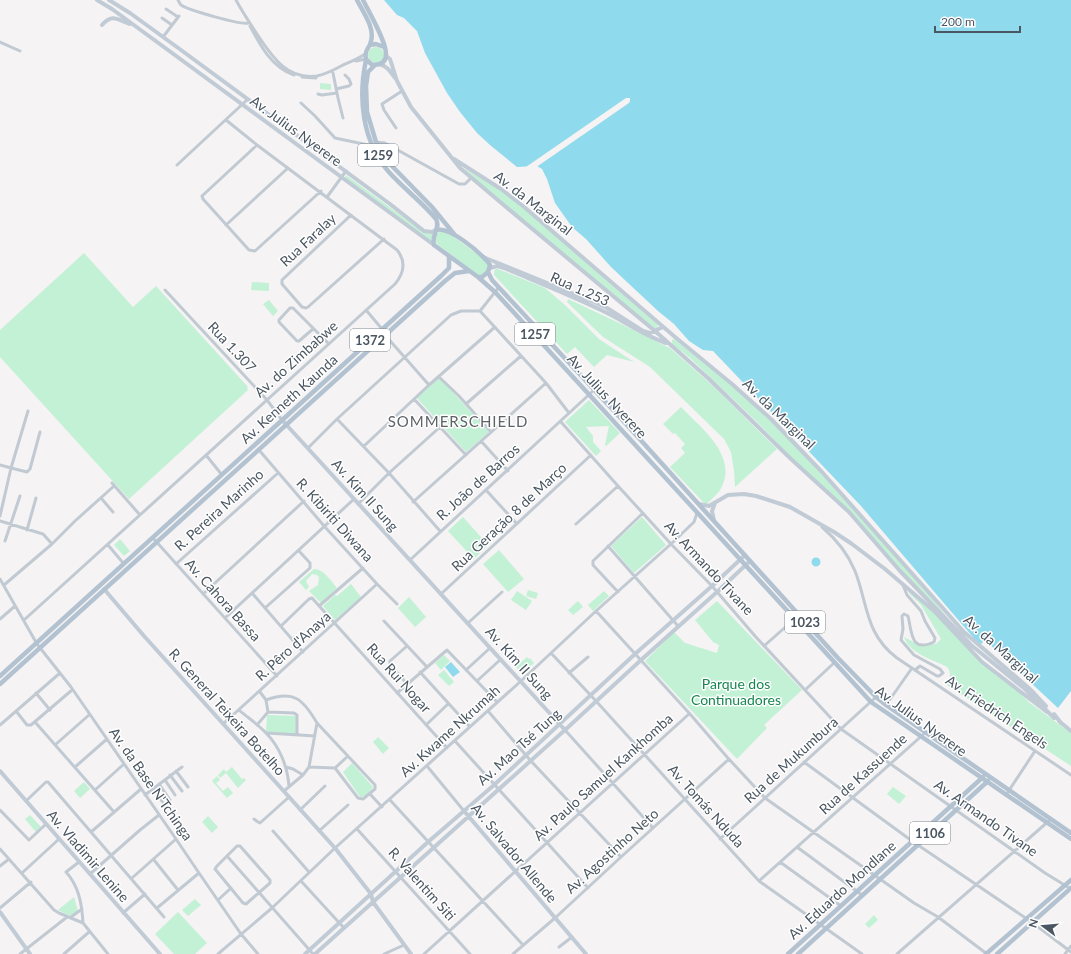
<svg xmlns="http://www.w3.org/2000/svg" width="1071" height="954" viewBox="0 0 1071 954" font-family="Lato,sans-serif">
	<rect width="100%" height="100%" fill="#f5f3f3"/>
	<path fill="#c3f1d5" d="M368 55a8 8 0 1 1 16 0a8 8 0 1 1-16 0Z
		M320 83 331 84V90L320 89Z
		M464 168 501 191 521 206 658 325 657 328 655 329 477 182Z
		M346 175 425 233 433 234 432 242 345 179Z
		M440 231 447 232 484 259 488 263V270L481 275H478L437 244 436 242V235Z
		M84 253 133 307 156 286 248 387 247 388 248 390 129 499 0 357V330Z
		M496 269H498L545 288 565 305 599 339 634 362 607 355 594 367 575 347 567 354 494 275V271Z
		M252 282 269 283V291L251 290Z
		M568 299 615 321 670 348 712 385 777 449 735 487 734 471 731 452 724 439 650 367 603 337 567 302Z
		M269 300 278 311 273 316 263 304Z
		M674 339 720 375 761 411 816 468 927 592 950 621 892 560 857 519 796 462 756 421 690 358 672 344V340Z
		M439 377 489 432 466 452 416 397Z
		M589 400 620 433 606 446 605 445 609 426 586 427 593 436V442L601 451 596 456 565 422Z
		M681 407C701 428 740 457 720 490 717 495 711 499 707 504L704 503 670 467 685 453 681 448 685 444 675 433 673 434 663 424Z
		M463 517 488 545 474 559 448 531Z
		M642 517 666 545 634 573 611 546Z
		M120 539 130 551 124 556 114 545Z
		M499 550 524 579 508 592 483 564Z
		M314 569C324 569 331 581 337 588L321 603 309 591 318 585 319 577 317 575 312 574 306 581 309 587 306 590 299 582Z
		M351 584 361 597 335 620 323 606 335 595 337 596Z
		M528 590 538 593 536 599 526 596Z
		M517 591 532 601 526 610 511 600Z
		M604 591 609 596 593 611 588 605Z
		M910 591 938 613 996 675 1020 693 1030 703 1071 733V766L947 685C950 679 952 673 947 667 932 659 910 654 904 637L919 645 936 644 941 639 921 605 909 593Z
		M409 597 426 617 415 627 398 608Z
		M578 601 583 607 573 615 568 610Z
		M717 601 802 690 764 725 767 728 737 759 645 661 674 632 685 643 717 653 719 645 713 642 695 620Z
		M513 653V656L520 663 527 657 529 659 530 658 534 663 522 674 508 658Z
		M444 655 450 661 441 670 435 663Z
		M444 670 454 682 449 686 438 675Z
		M267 715 297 716 296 734 266 732Z
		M378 737 389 748 383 754 373 742Z
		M352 763 373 787C371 791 365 797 360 797L343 772Z
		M232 767 242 779 244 778 246 780 238 788 226 773 220 778 218 775 224 769 226 772Z
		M217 776 220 780 216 783 223 791 228 787 233 793 227 798 212 781Z
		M84 782 90 789 80 798 74 791Z
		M893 787 906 796 899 804 887 794Z
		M30 815 41 827 36 832 25 819Z
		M208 816 218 827 212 833 202 822Z
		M74 897 78 911 71 916 58 910Z
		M195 899 201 905 188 916 182 910Z
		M178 912 207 943 195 954H174L155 934Z
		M874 915 878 920 869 928 865 924Z"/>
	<path fill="#90daee" d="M384 0H1071V691L1058 708 985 640 981 644 978 643 861 506 713 351 703 350 689 341 674 324 658 311 611 267 586 239 572 227 555 203 547 179 542 169 537 166 517 167 490 145 477 133 460 112 447 93 425 53 417 31 404 18 397 15Z
		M811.5 562a4.5 4.5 0 1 1 9 0a4.5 4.5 0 1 1-9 0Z
		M451 662 460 672 453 677 445 667Z"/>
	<path fill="#f5f3f3" d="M626 98H630V101L629 103 535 168 523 169Z"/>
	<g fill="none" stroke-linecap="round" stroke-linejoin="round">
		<path stroke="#c1cad2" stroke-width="3" d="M178 0C179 2 180 4 181 5 188 10 240 25 248 23
			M236 0C243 13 251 25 259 37 273 58 288 80 317 76 326 74 334 70 343 65 350 62 358 59 365 54
			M166 9 178 17
			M162 18 172 25
			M250 26C260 45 272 68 294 75
			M163 37 179 16
			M0 42 20 51
			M356 61 366 59
			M333 73 338 98 343 118
			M302 77 316 78
			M336 89 349 86 351 84 349 79 345 75
			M318 94 322 95 337 93
			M301 103 315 116 335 138 373 146
			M396 128 384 110 382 104 402 91
			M376 142 385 143 459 184H465L471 178
			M257 145 202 196 203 199 249 250 255 251 321 191
			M177 165 248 99
			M327 197 346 171
			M351 215 282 280V284L302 307 306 308 308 307 384 239
			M226 225 288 168
			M165 290 267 400 282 420
			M366 310 382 329 385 335 429 385
			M480 311 546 383 569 413
			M480 311 499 287
			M313 329 299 341H297L279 322V320L290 308H293L329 344
			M439 377 459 396 491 432
			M414 399 466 455
			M466 404 521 356
			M28 411 11 468 27 472 30 469 40 432
			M337 419 389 473 440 531
			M561 422 618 486 671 544 712 586 755 636 841 729 1045 873 1071 889
			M481 441 508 471
			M364 446 429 385 495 327
			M308 448 337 419 451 315 461 311H480
			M259 450 325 527 377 584 397 604
			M206 455 222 475
			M0 465 11 468 0 516
			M112 483 140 515
			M486 490 517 524
			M101 498 113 512
			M413 502 546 383
			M358 504 389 473 440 427
			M0 521 43 534 52 544
			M576 524 618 486
			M822 527C836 539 848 554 855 571 868 604 865 634 897 658L1071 775
			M27 530 36 498
			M153 538 277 676
			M5 541 20 496
			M108 545 124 564
			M608 546 678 626
			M410 560 594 390
			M176 564 278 473
			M0 579 37 644 71 687 176 839 199 873 241 934 258 954
			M4 585 52 544 75 521 114 486
			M903 585 907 595 921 611 925 621 935 638 934 642C910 653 912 632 908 616L904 614 902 616 903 629 901 640 914 655 940 669 943 673 939 676H937L920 666 915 670
			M618 592 593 565V561L643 513
			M252 593 303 652
			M203 594 304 501
			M441 594 591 455
			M319 606 363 568
			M265 608 310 568V563L299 551
			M596 611 690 714 727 757 765 798 914 903 938 917 987 954
			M225 618 354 499
			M0 619 15 606
			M24 620 395 284C404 273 406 261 397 250L257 145 226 120
			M384 621 427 667
			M468 623 502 592
			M281 626 309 599 312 598 447 748
			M407 646 390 661V664L407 684
			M764 646 799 615
			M551 653 596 701 759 881 862 954
			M466 670 490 648
			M420 672 470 727
			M569 673 588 657
			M477 681 501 659
			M805 690 835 662
			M260 692 266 700C294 690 303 699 317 723L375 785V789L363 799 358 798 335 768
			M36 693 50 710
			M397 693 447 650 497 702
			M886 705 912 668
			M239 710C248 718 258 724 266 733 280 747 288 768 289 787
			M16 711 27 725H31L72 690
			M488 711 530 760 621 857
			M268 712 294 713 297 715V735
			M35 722 114 812
			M223 724 377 584
			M0 725 60 673
			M257 725 268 712 266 700
			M426 725 448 704
			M565 730 653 828
			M267 733 315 736
			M455 741 588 888
			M55 745 89 715
			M804 762 912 841 1033 923 1071 952
			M427 766 464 811
			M75 767 107 739
			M286 767 293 769 303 775
			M309 767 317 723
			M335 768 348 756
			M176 771 188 787
			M170 775 182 791
			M165 780 175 795
			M159 784 170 800
			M153 788 164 804
			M95 790 124 764
			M284 791 303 775 309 767 335 768
			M370 794 382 807
			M145 795 182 767
			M1006 795 1035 751
			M390 800 523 945
			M26 801 46 782H48L164 917
			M0 810 29 840 46 824
			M300 810 325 786
			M254 819 258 822 260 823 289 797
			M357 829 470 954
			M273 831 309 872
			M319 831 348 805
			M91 832 141 789
			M720 839 876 697
			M237 846H240L270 880V883L246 904 243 903 215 869 217 866Z
			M797 847 862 895
			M0 849 54 910 59 913 83 923
			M227 856 313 954
			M154 860 178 890
			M79 862 66 872C79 886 82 905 83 923
			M780 862 841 906
			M0 866 9 859
			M22 873 59 839
			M90 874 140 830 159 815
			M132 878 176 839
			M301 881 344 928
			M759 881 926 732
			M218 900 231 888
			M0 908 31 882
			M157 908 199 873
			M123 913 145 894
			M71 917 82 909
			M83 923 108 954
			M559 947 572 937
			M20 954 67 917
			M64 954 89 932
			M218 954 272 908 335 848 521 681 596 611 671 544 694 522 697 513
			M384 954 404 945
			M424 954 689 714
			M513 954 555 918 621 857 729 759
			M897 954 1051 819
			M1065 954 1071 946"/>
		<path stroke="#c1cbd6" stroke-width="4" d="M97 0 112 9 434 245
			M109 0 130 13 181 50 390 204 424 231 432 232 436 230
			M102 25C113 13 117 20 130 24
			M386 56 390 59 397 81 411 107 460 168 506 207 655 331 709 379 791 459 849 512 900 571 971 645 1025 689 1054 718
			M379 64C388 66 391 73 396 79
			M454 159 501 189 523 206 675 337 732 384 771 419 822 472 964 632 1031 690 1046 706
			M483 257 594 302 607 308 643 331 650 333 663 327
			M490 268 498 266 504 268C537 282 570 295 603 311 624 321 643 335 666 343
			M282 420 565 730
			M699 504 709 506 728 495 744 494 756 496 790 507 834 532 852 544 885 569 934 611 982 662 1047 712
			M714 521 712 511 715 503
			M104 589 144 636 335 848 371 894 373 902 411 954
			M1054 714 1061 723
			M1059 721 1071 731
			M0 771 160 954
			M464 811 586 954
			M0 912 30 954
			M305 954 428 842 494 785 635 654 712 586 745 555
			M315 954 565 730 641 660 717 592 750 561"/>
		<path stroke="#b3c2d1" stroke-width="4.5" d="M357 0C363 12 375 28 371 41 370 49 364 48 366 59L372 65C379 65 386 63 386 55 387 43 369 12 363 0
			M370 45 376 44 384 47
			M366 60C358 98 362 140 388 171 403 188 422 202 436 219 441 228 431 235 434 245L478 277 495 292 871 702 1071 839
			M375 65 368 72 366 86 367 112 376 142 392 166 432 207 454 234
			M436 230C449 226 478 251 487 261L490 265 488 272 482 277H478
			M488 272 492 280 627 425 837 657 876 697 886 705 1071 833
			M0 676 441 276 449 268V256
			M0 684 445 281 455 273 469 271
			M788 954 983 777
			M798 954 988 781
			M986 954 1071 880
			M997 954 1071 888"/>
	</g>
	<g text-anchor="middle" stroke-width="3" stroke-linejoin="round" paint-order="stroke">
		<g fill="#fff" stroke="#808990" stroke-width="1">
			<rect x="358" y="144" width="40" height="22" rx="3"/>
			<rect x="515" y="323" width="40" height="22" rx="3"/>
			<rect x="350" y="329" width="40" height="22" rx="3"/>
			<rect x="785" y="611" width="40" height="22" rx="3"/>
			<rect x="910" y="822" width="40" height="22" rx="3"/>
		</g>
		<g font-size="13" font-weight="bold" fill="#4a5661">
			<text x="378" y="160">1259</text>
			<text x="535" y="339">1257</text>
			<text x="370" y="345">1372</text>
			<text x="805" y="627">1023</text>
			<text x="930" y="838">1106</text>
		</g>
		<g font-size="14" fill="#4a5661" stroke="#fff">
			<text transform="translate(296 131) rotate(36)" y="5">Av. Julius Nyerere</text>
			<text transform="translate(533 203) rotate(38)" y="5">Av. da Marginal</text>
			<text transform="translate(308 240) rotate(-43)" y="5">Rua Faralay</text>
			<text transform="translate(580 289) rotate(24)" y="5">Rua 1.253</text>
			<text transform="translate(232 347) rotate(47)" y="5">Rua 1.307</text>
			<text transform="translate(296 359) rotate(-42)" y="5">Av. do Zimbabwe</text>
			<text transform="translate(607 396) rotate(47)" y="5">Av. Julius Nyerere</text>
			<text transform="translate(289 399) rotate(-42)" y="5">Av. Kenneth Kaunda</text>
			<text transform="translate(779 414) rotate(44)" y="5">Av. da Marginal</text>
			<text transform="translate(478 482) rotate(-42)" y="5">R. João de Barros</text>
			<text transform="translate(365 495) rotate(48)" y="5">Av. Kim Il Sung</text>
			<text transform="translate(219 510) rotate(-42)" y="5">R. Pereira Marinho</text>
			<text transform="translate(509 517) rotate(-43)" y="5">Rua Geração 8 de Março</text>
			<text transform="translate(335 520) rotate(48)" y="5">R. Kibiriti Diwana</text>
			<text transform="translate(709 568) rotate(47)" y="5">Av. Armando Tivane</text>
			<text transform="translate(223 600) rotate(48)" y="5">Av. Cahora Bassa</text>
			<text transform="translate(293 646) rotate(-42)" y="5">R. Pêro d'Anaya</text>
			<text transform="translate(1001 649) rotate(42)" y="5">Av. da Marginal</text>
			<text transform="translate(519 663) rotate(48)" y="5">Av. Kim II Sung</text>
			<text transform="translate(399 678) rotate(48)" y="5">Rua Rui Nogar</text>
			<text transform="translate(227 712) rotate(48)" y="5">R. General Teixeira Botelho</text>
			<text transform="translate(997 712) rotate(34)" y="5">Av. Friedrich Engels</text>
			<text transform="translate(921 721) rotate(36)" y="5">Av. Julius Nyerere</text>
			<text transform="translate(450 731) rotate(-42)" y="5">Av. Kwame Nkrumah</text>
			<text transform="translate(519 747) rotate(-42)" y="5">Av. Mao Tsé Tung</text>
			<text transform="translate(791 760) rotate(-42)" y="5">Rua de Mukumbura</text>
			<text transform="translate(863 774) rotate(-42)" y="5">Rua de Kassuende</text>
			<text transform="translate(603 777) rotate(-42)" y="5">Av. Paulo Samuel Kankhomba</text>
			<text transform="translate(151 784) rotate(55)" y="5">Av. da Base N'Tchinga</text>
			<text transform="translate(706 806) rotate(48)" y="5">Av. Tomás Nduda</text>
			<text transform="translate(986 818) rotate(35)" y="5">Av. Armando Tivane</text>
			<text transform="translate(612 851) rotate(-42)" y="5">Av. Agostinho Neto</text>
			<text transform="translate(514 853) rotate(50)" y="5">Av. Salvador Allende</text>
			<text transform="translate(88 856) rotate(49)" y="5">Av. Vladimir Lenine</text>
			<text transform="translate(422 884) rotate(48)" y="5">R. Valentim Siti</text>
			<text transform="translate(842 890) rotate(-42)" y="5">Av. Eduardo Mondlane</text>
		</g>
		<g font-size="14" fill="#17864f" stroke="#fff">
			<text x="736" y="689">Parque dos<tspan x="736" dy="16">Continuadores</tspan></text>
		</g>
		<g font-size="15" letter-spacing="1" fill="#5f6368" stroke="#fff">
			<text x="458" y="427">SOMMERSCHIELD</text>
		</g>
	</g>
	<g transform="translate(1043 926) rotate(286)" stroke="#ffffff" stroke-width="3" paint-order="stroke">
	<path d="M0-3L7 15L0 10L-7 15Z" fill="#4a5661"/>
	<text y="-6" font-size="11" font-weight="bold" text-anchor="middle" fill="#4a5661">N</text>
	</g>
	<path d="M935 26v6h85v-6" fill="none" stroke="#4a5661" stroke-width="2"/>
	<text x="941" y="26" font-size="12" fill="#4a5661" stroke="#ffffff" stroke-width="3" paint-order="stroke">200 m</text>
</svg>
